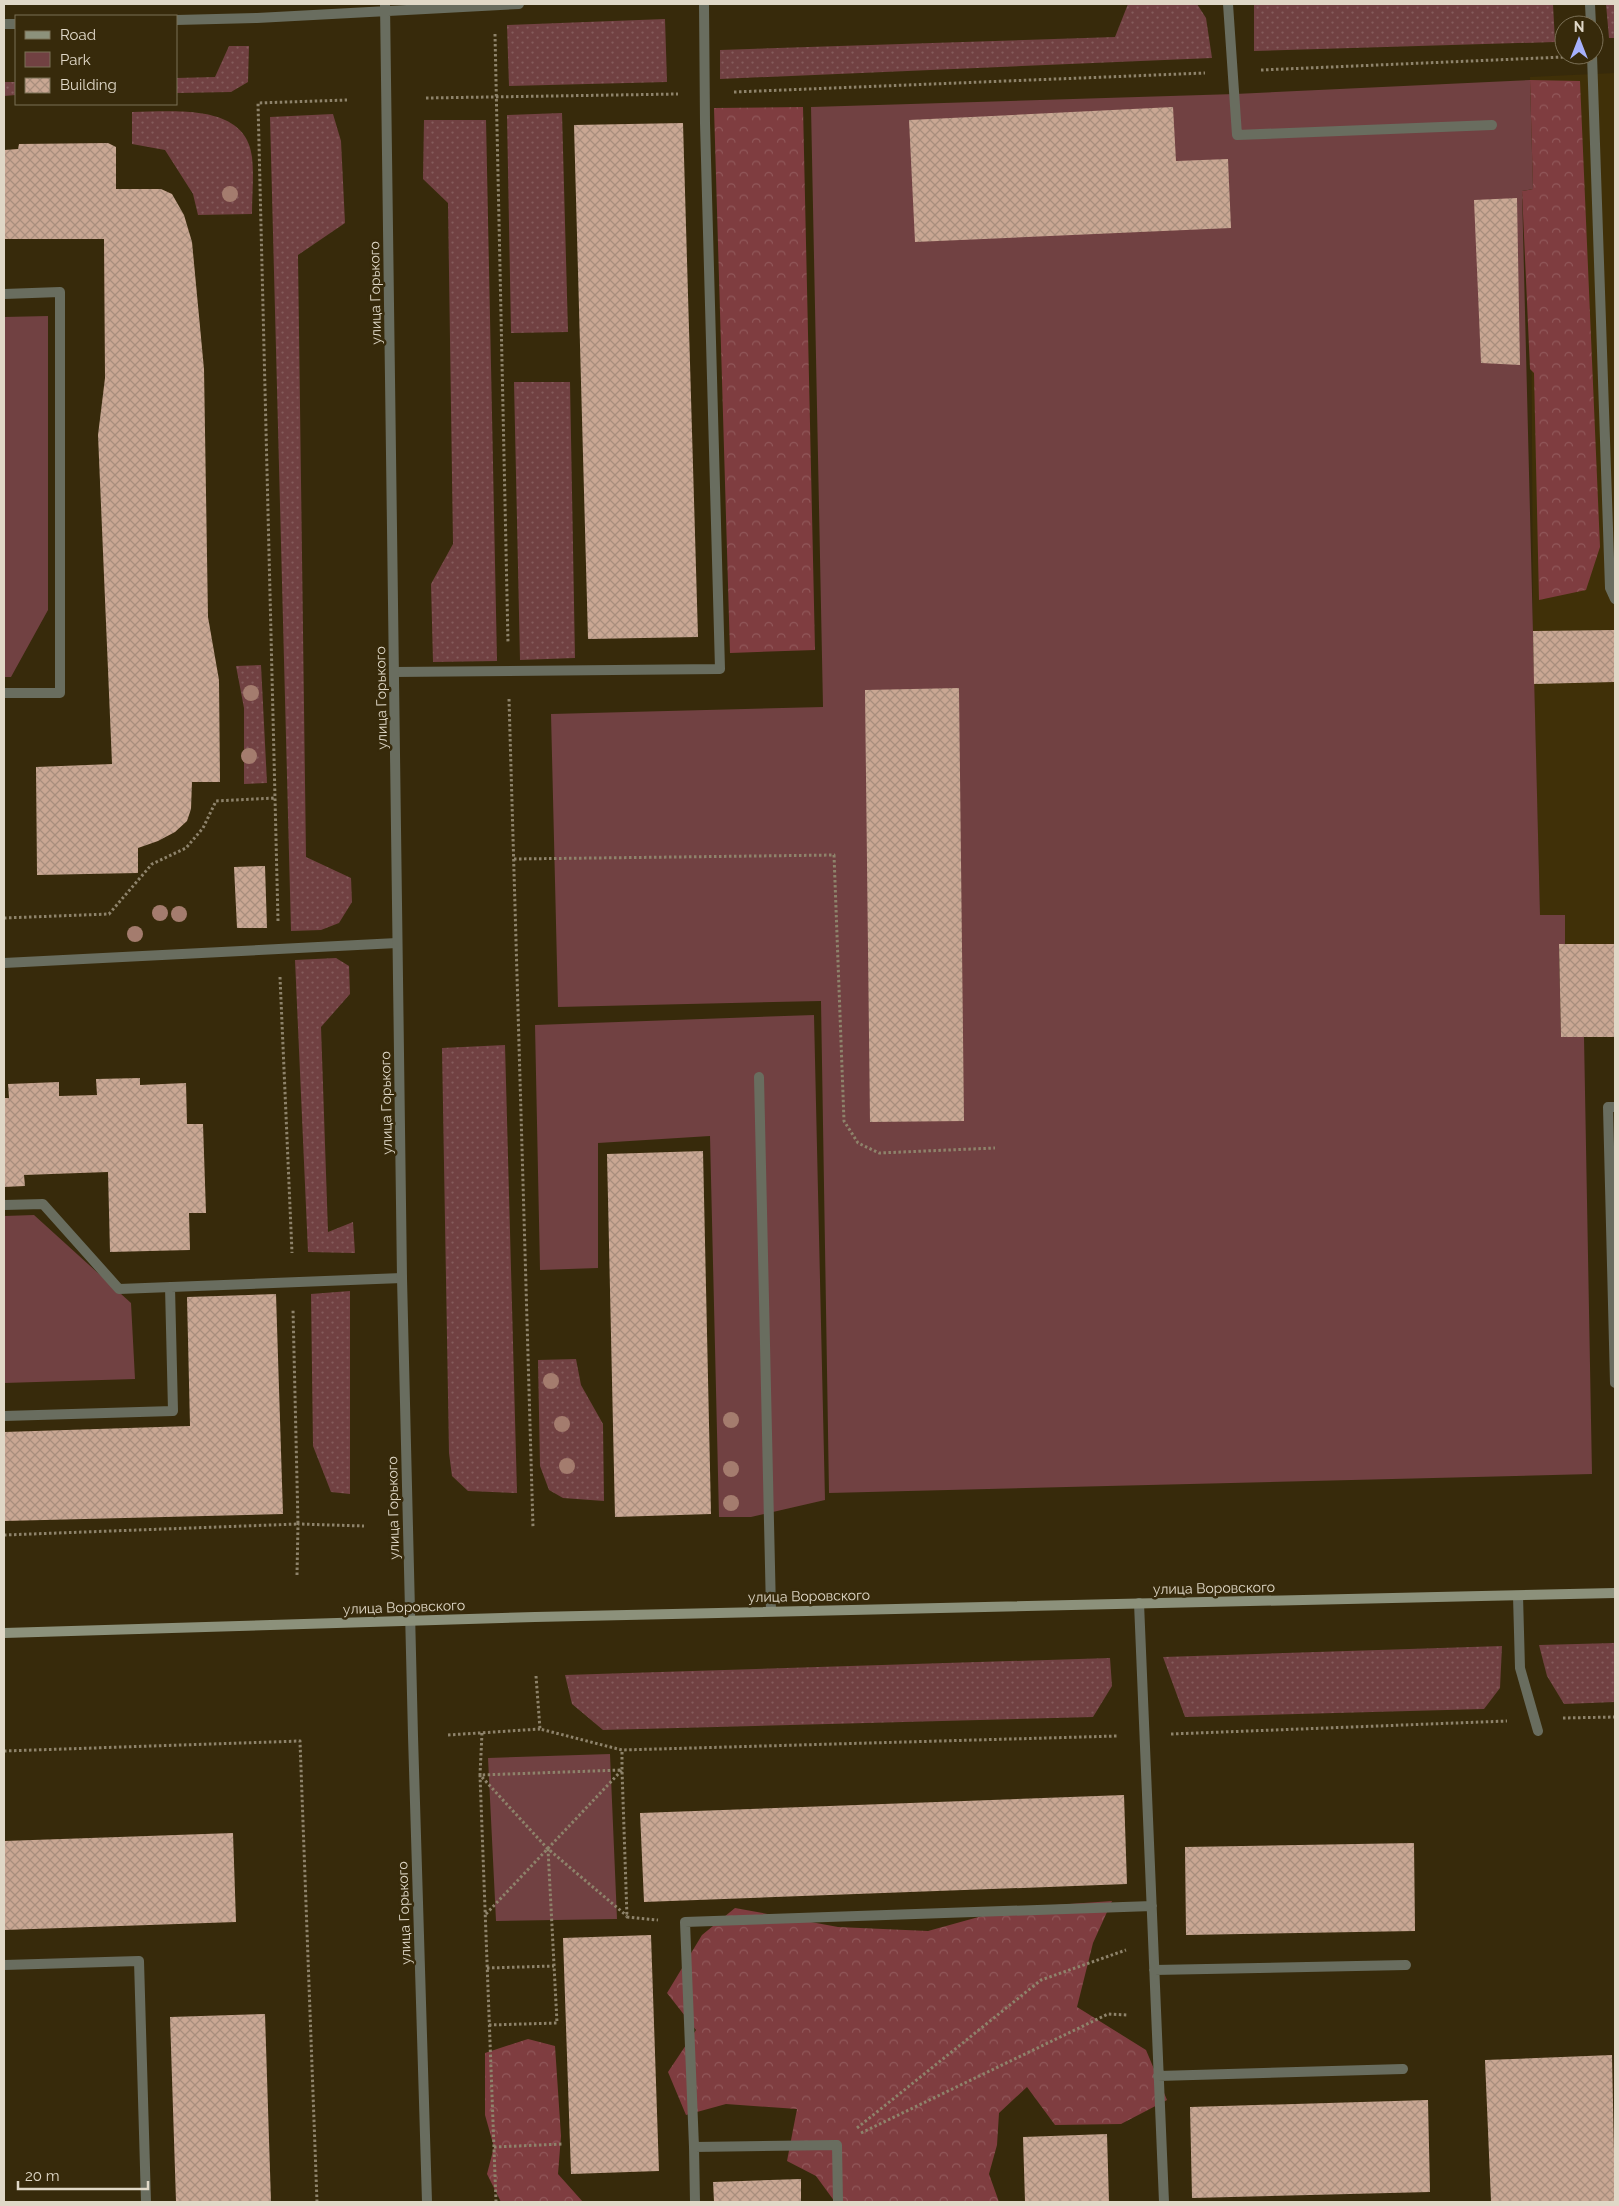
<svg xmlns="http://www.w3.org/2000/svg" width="1619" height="2206" viewBox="0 0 1619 2206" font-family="Raleway,sans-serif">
	<defs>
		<pattern id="grass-dots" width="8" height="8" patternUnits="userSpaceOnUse" patternTransform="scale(1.25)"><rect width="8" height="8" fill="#714142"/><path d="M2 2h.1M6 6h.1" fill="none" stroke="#855c5c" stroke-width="1.8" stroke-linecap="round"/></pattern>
		<pattern id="forest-crowns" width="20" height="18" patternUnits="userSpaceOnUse" patternTransform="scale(1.25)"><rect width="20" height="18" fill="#7f3d40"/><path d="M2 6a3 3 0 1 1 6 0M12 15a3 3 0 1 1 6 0" fill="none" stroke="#91585a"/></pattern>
		<pattern id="building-cross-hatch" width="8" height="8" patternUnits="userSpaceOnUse" patternTransform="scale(1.25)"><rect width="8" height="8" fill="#c9a793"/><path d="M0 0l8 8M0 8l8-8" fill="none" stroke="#a88e7d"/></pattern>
	</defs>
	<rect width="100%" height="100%" fill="#372a0b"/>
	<path fill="#403008" d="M1615 73V630L1533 631 1530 77Z
		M1615 682V944H1565L1540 915 1534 684Z"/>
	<path fill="url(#grass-dots)" d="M1128 4H1197L1206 18 1212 58 720 79V50L1115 37Z
		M1254 4H1553L1555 42 1254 51Z
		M1606 4H1615V38H1609Z
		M665 19 667 82 509 86 507 25Z
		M229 46H249L248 82 231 92 176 93V78L215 77Z
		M4 82H16V95L4 96Z
		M132 112C171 112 246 102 252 157 254 175 252 195 252 214L198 215 193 194 165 150 132 144Z
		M562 113 568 332 511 333 507 115Z
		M333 114 341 141 345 223 298 255 306 857 351 878 352 902 339 923 321 930 291 931 270 117Z
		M424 120H486L497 661 433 662 431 584 453 544 448 203 423 179Z
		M514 382H570L575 658 520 660Z
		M261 665 267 783 244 784V708L236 666Z
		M336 958 349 966 350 994 321 1027 328 1232 353 1222 355 1253 308 1252 295 960Z
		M505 1045 517 1493 468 1491 452 1476 449 1453 442 1048Z
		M350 1291V1494L331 1492 313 1446 311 1294Z
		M576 1359 581 1385 603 1424 604 1501 563 1498 549 1490 540 1466 538 1360Z
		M1615 1643V1702L1564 1704 1547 1676 1539 1645Z
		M1502 1646 1500 1688 1484 1709 1185 1717 1163 1657Z
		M1110 1658 1112 1686 1093 1717 603 1730 572 1704 565 1675Z"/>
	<path fill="url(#forest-crowns)" d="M1530 80 1580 81 1600 547 1586 590 1539 600 1534 373 1530 369 1522 191 1533 189Z
		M803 107 815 650 730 653 714 108Z
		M1112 1901 1093 1943 1077 2007 1146 2050 1167 2100 1121 2124 1055 2125 1027 2087 999 2113 997 2145 989 2174 999 2202H835L816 2176 787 2161 797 2109 726 2104 686 2115 668 2072 696 2030 667 1993 702 1935 735 1908 838 1927 928 1931 1011 1908Z
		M528 2039 555 2046 561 2136 558 2174 583 2202H501L487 2174 494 2147 485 2115V2053Z"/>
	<path fill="#714142" d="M1530 80 1533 189 1522 191 1540 915H1565V944L1559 945 1561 1036 1584 1037 1592 1474 829 1493 821 1001 558 1007 551 714 823 707 811 107 1235 94Z
		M48 316V610L11 677H4V317Z
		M814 1015 825 1500 751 1517H719L710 1136 598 1143V1268L540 1270 535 1025Z
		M34 1215 131 1303 135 1379 4 1383V1216Z
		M610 1754 617 1919 496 1921 488 1758Z"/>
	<path fill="url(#building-cross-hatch)" d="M1173 107 1176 161 1228 159 1231 228 915 242 909 120Z
		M683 123 698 637 588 639 574 125Z
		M108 143 116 147V189H161L172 194 184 215 192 242 204 369 208 617 219 680 220 782H192L191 809 187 821 175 832 158 841 138 848V873L37 875 36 767 112 764 98 435 105 378 104 239H4V150L18 149 19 144Z
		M1517 198 1520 365 1481 363 1474 200Z
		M1615 630V682L1534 684 1533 631Z
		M959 688 964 1121 870 1122 865 690Z
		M265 866 267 928H237L234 867Z
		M1559 944H1615V1037H1561Z
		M140 1078V1085L186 1083 187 1124H203L206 1213H189L190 1250 110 1252 108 1172 24 1175 25 1186 4 1187V1098H9L8 1084 59 1082V1096L97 1095 96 1079Z
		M703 1151 711 1514 615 1517 607 1154Z
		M276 1294 283 1514 4 1521V1432L190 1426 187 1297Z
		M1124 1795 1127 1884 644 1902 640 1813Z
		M233 1833 236 1922 4 1930V1841Z
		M1414 1843 1415 1931 1186 1935 1185 1847Z
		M651 1935 659 2171 571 2174 563 1938Z
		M265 2014 271 2202H176L170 2017Z
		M1612 2055 1615 2202H1491L1485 2060Z
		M1428 2100 1430 2192 1192 2198 1190 2107Z
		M1107 2134 1109 2202H1025L1023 2137Z
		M801 2179V2202H714L713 2182Z"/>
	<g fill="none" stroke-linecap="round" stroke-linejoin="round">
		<path stroke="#8e836b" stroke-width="3" stroke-dasharray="2.5 2.5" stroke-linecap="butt" d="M495 34 508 643
			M1261 70 1564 57
			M734 92 1205 73
			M426 98 678 94
			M509 699 533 1528
			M514 859 834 855 844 1121 858 1143 879 1153 995 1148
			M4 918 109 914 152 864 186 848 203 828 216 801 275 798
			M278 921 258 103 347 100
			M280 977 292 1253
			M4 1535 298 1524 293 1309
			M297 1575 298 1524 364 1526
			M536 1676 540 1729 622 1750 1117 1736
			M1563 1718 1615 1717
			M482 1733 480 1775 547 1848 627 1916
			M1171 1734 1507 1721
			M448 1735 540 1729
			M4 1751 300 1741 317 2202
			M486 1914 622 1770 627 1917 658 1920
			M487 1968 554 1966
			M489 2025 557 2023 548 1849
			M857 2128 1041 1980 1126 1950
			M861 2133 1108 2014 1128 2015
			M494 2147 563 2144
			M496 2202 480 1775 622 1770V1750"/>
		<path stroke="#696d5f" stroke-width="10" d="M1228 4 1237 135 1492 125
			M1590 4 1591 25
			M1592 55 1610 588 1615 599
			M4 294 60 292V693H4
			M394 672 720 669 705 123 704 4
			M4 963 397 943
			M759 1077 771 1611
			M1615 1107H1608L1615 1383
			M4 1205 43 1204 119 1289 402 1278
			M4 1416 173 1411 170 1287
			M1518 1596 1520 1668 1538 1731
			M1139 1603 1164 2202
			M4 1965 139 1961 146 2202
			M1154 1970 1406 1965
			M1158 2076 1403 2069
			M694 2147 695 2202
			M838 2202 837 2145 694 2147 685 1922 1152 1906"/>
		<path stroke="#696d5f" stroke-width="10" d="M385 4 402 1278 413 1736 427 2202
			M176 20 257 18 519 4
			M4 24H16"/>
		<path stroke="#8c917b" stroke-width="10" d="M4 1633 535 1617 1615 1593"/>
	</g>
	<g fill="#a47c6e">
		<circle cx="230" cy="194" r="8"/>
		<circle cx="251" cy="693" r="8"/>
		<circle cx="249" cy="756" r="8"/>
		<circle cx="160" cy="913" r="8"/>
		<circle cx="179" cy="914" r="8"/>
		<circle cx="135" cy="934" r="8"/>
		<circle cx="551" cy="1381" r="8"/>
		<circle cx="731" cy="1420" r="8"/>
		<circle cx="562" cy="1424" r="8"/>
		<circle cx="567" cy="1466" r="8"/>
		<circle cx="731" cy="1469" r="8"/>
		<circle cx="731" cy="1503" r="8"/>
	</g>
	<g text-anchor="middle" stroke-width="5" stroke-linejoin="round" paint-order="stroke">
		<g font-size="14" fill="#e0d8c7" stroke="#372a0b">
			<text transform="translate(375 293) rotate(-91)" y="5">улица Горького</text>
			<text transform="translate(381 698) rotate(-91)" y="5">улица Горького</text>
			<text transform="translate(386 1103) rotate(-91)" y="5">улица Горького</text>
			<text transform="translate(393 1508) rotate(-91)" y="5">улица Горького</text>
			<text transform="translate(1214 1588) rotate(-1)" y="5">улица Воровского</text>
			<text transform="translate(809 1596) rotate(-1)" y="5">улица Воровского</text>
			<text transform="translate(404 1607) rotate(-2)" y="5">улица Воровского</text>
			<text transform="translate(404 1913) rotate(-92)" y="5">улица Горького</text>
		</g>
	</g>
	<rect width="1619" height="2206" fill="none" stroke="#e0d8c7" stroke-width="10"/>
	<rect x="15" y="15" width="162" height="90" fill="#372a0b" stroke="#7b7056"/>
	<rect x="25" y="31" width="25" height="8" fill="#8c917b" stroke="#7b7056"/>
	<text x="60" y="40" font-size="15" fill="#e0d8c7">Road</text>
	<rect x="25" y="52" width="25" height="15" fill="#714142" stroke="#7b7056"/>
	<text x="60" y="65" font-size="15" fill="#e0d8c7">Park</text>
	<rect x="25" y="78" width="25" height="15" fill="url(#building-cross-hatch)" stroke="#7b7056"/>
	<text x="60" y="90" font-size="15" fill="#e0d8c7">Building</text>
	<g transform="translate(1579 40)"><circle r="24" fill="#372a0b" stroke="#7b7056"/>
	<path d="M0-4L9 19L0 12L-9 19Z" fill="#a7b1fc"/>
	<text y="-8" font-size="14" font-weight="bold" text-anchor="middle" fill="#e0d8c7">N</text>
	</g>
	<path d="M18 2181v8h130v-8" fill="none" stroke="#e0d8c7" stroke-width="2.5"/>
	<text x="25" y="2181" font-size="15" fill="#e0d8c7" stroke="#372a0b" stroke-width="4" paint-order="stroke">20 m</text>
</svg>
